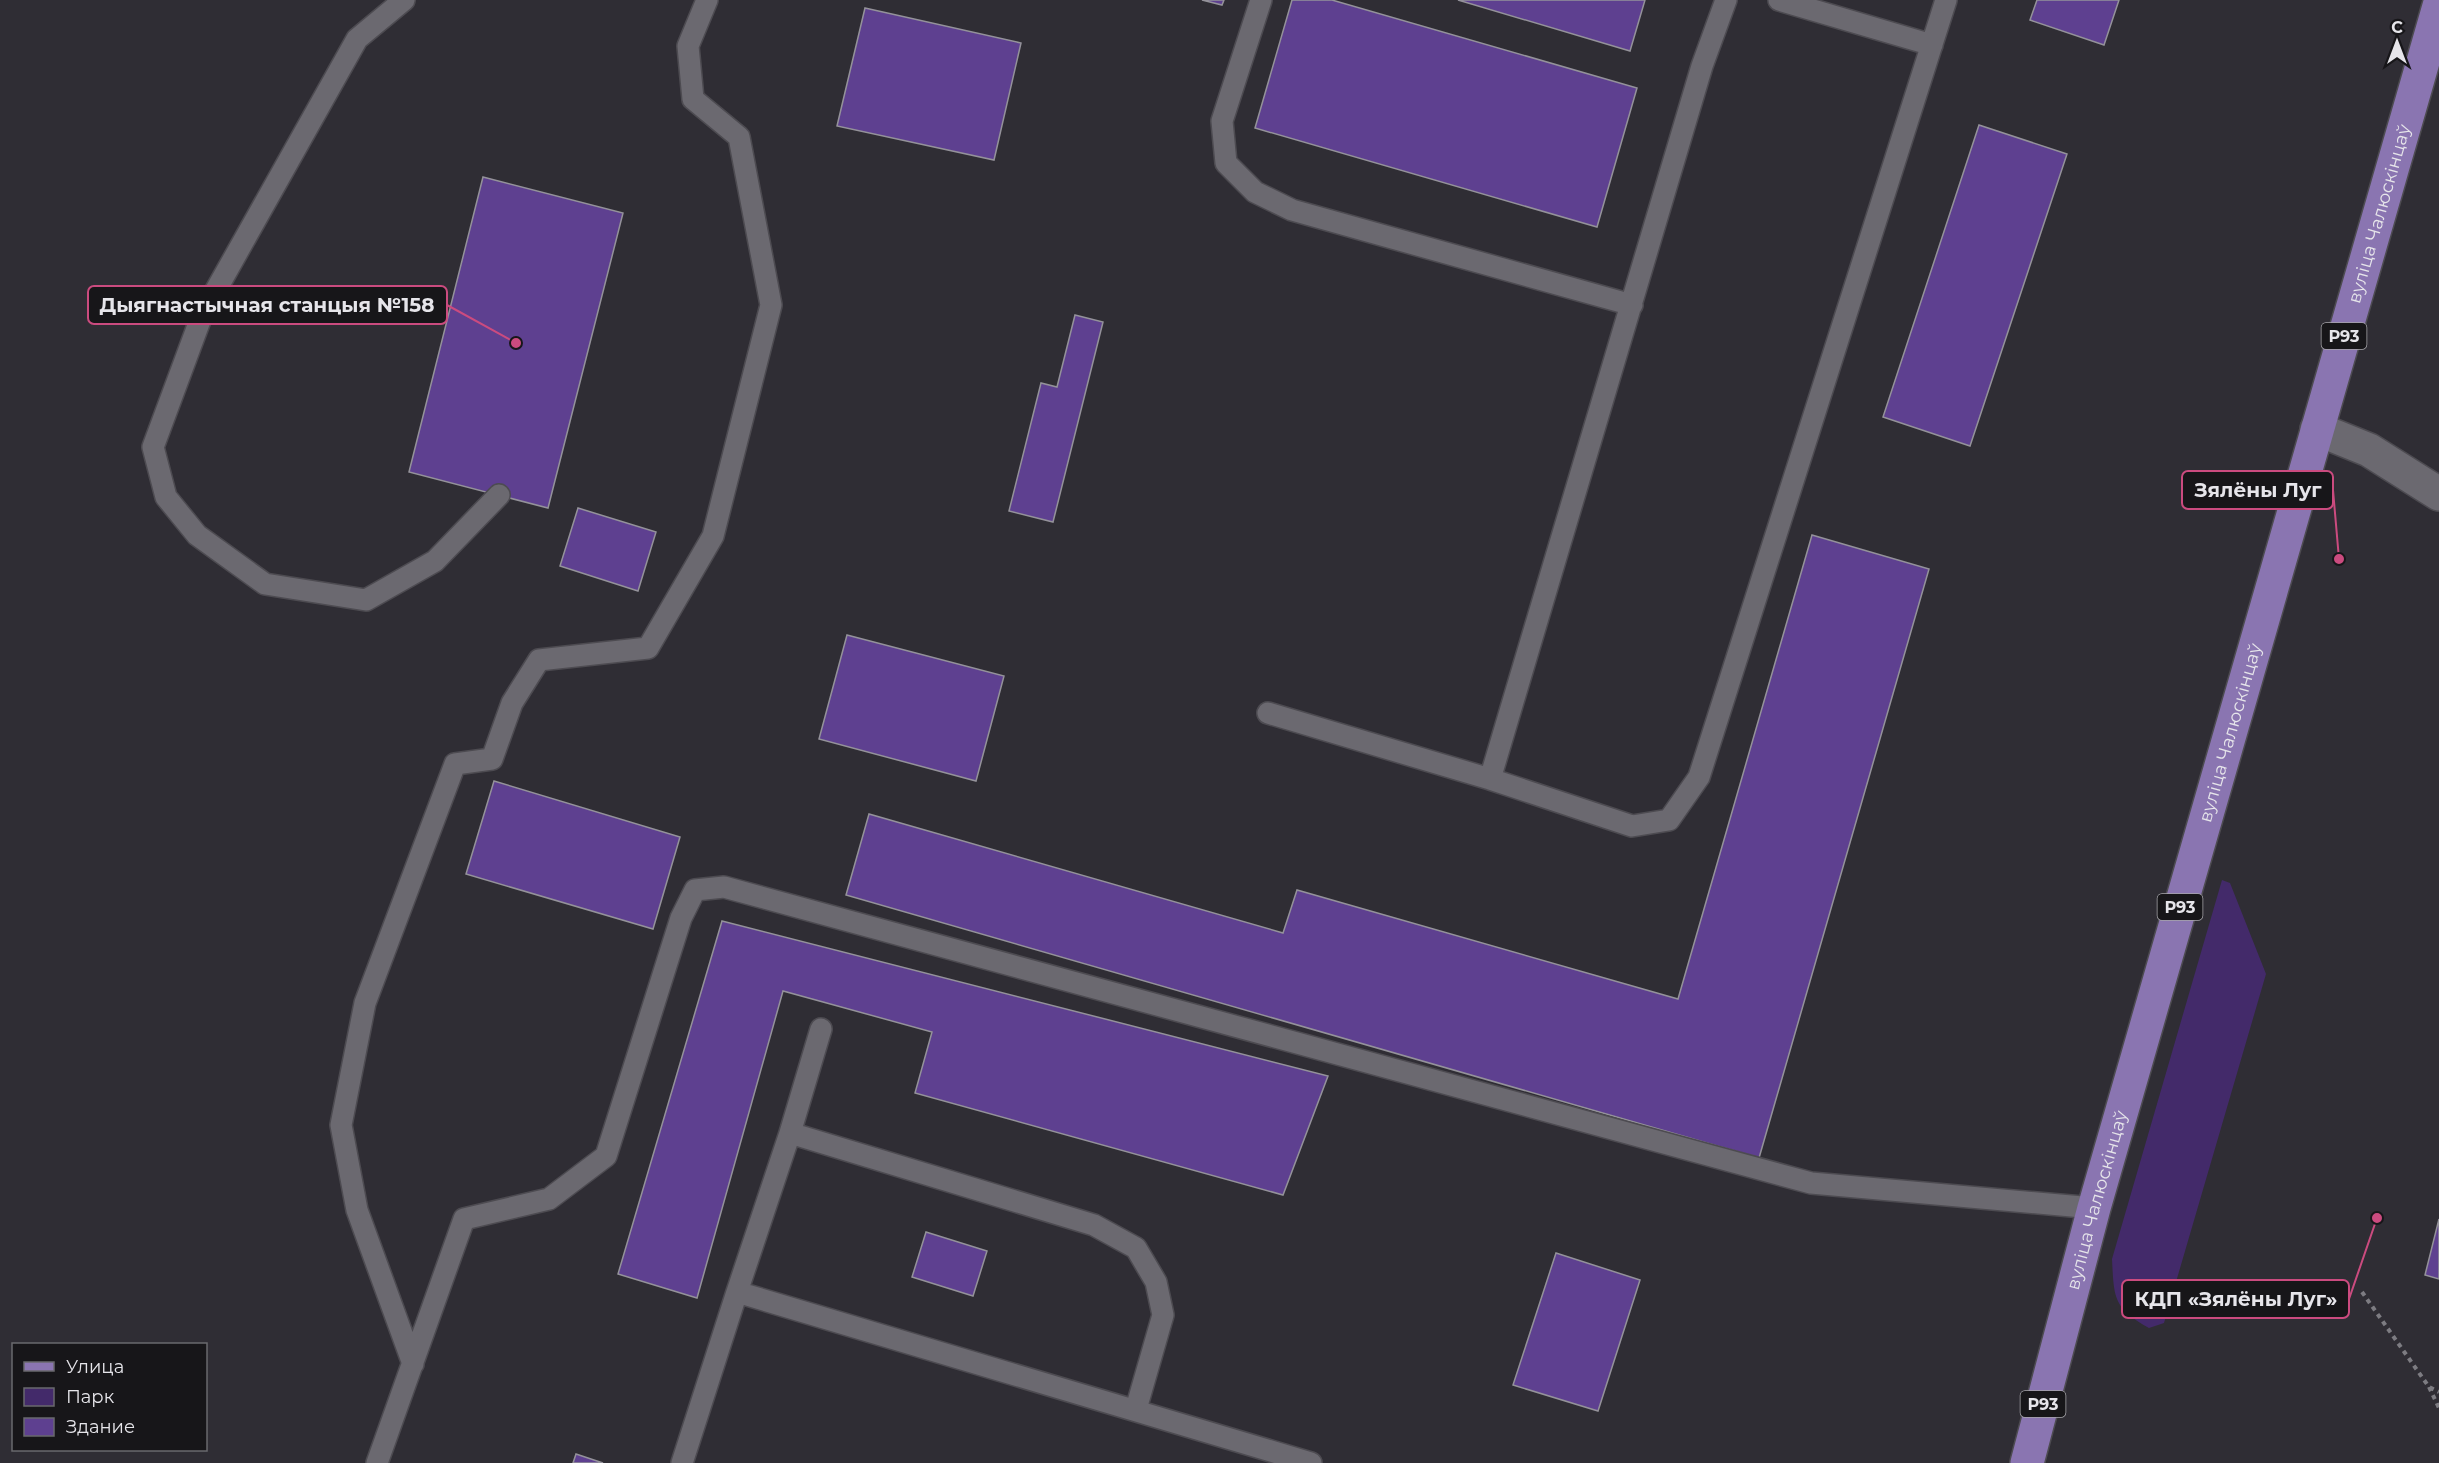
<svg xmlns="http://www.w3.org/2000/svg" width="2439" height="1463" viewBox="0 0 2439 1463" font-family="Montserrat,sans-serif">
	<rect width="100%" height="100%" fill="#2f2d34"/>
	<path fill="#432a6a" d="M2222 880 2230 883 2266 974 2164 1323 2149 1328C2113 1308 2114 1298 2112 1259Z"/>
	<path fill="#5e4090" stroke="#94929a" stroke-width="1.5" d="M1202 0H1224L1222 5Z
		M1292 0H1332L1637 88 1597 227 1255 128Z
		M1458 0H1645L1630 51Z
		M2037 0H2119L2104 45 2030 20Z
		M865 8 1021 43 994 160 837 126Z
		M1979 125 2067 154 1970 446 1883 417Z
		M483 177 623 213 548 508 409 472Z
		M1075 315 1103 322 1053 522 1009 511 1041 383 1057 387Z
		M578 508 656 532 638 591 560 566Z
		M1812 535 1929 569 1759 1158 846 895 869 814 1283 933 1297 890 1678 999Z
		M847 635 1004 676 976 781 819 739Z
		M494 781 680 837 653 929 466 874Z
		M722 921 1328 1076 1283 1195 915 1093 932 1032 783 991 697 1298 618 1274Z
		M2439 1219V1279L2425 1275Z
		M926 1232 987 1251 973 1296 912 1277Z
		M1556 1253 1640 1280 1598 1411 1513 1385Z
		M576 1454 603 1463H573Z"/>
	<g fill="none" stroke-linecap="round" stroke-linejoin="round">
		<defs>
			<path id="lane" d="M404 0 357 39 202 315 153 447 166 497 197 535 265 584 366 600 435 561 499 495
				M1261 0 1222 121 1226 163 1255 192 1292 210 1632 305
				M1779 0 1932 45
				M1268 713 1490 779 1632 826 1669 820 1699 777 1946 0
				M1490 779 1702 66 1726 0
				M790 1133 821 1029
				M737 1292 790 1133 1094 1225 1136 1248 1156 1282 1163 1315 1136 1409
				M413 1364 357 1210 341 1125 365 1003 455 764 492 759 512 703 539 660 648 648 713 536 771 305 739 137 693 99 688 46 707 0
				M377 1463 464 1219 549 1199 606 1156 681 918 695 890 724 887 1811 1183 2094 1208
				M682 1463 737 1292 1311 1463"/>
			<path id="street" d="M2317 429 2369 450 2439 494"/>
			<g id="primary">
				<path id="s1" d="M2027 1463 2094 1208 2439 6"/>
			</g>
		</defs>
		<use href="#lane" stroke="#4d4b51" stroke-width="24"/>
		<use href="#street" stroke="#4d4b51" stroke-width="36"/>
		<use href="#primary" stroke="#4d4b51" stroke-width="36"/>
		<path stroke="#7d7c82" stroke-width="4" stroke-dasharray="4.5 4.5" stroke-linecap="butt" d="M2362 1292 2429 1387 2439 1392
			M2429 1387 2439 1408"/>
		<use href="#lane" stroke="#6b6970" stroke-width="21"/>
		<use href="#street" stroke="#6b6970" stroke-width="33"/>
		<use href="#primary" stroke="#8a75b1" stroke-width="33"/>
	</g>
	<g text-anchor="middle" stroke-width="5" stroke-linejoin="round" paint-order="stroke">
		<g fill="#171619" stroke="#a8a7ab" stroke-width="1.5">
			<rect x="2321.5" y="323" width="45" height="26" rx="4.5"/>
			<rect x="2157.5" y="894" width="45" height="26" rx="4.5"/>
			<rect x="2020.5" y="1391" width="45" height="26" rx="4.5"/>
		</g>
		<g font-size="16" font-weight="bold" fill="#e6e5ea">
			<text x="2344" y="342">Р93</text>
			<text x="2180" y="913">Р93</text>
			<text x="2043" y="1410">Р93</text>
		</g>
		<g font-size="18" fill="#e6e5ea" stroke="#171619">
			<text dy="6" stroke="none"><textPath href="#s1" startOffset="1298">вуліца Чалюскінцаў</textPath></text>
			<text dy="6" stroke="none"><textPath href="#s1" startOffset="758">вуліца Чалюскінцаў</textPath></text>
			<text dy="6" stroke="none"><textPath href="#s1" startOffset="272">вуліца Чалюскінцаў</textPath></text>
		</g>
	</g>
	<path fill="none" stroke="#cb4b7f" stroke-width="2" d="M516 343L447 305M2339 559L2333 490M2377 1218L2349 1299"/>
	<g fill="#cb4b7f" stroke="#171619" stroke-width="2">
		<circle cx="516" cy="343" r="6"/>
		<circle cx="2339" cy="559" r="6"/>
		<circle cx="2377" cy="1218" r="6"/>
	</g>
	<g fill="#171619" stroke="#cb4b7f" stroke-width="2">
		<rect x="88" y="286" width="359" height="38" rx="6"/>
		<rect x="2182" y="471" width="151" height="38" rx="6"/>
		<rect x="2122" y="1280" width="227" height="38" rx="6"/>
	</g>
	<g font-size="20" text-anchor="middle" font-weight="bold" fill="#e6e5ea">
		<text x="267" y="312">Дыягнастычная станцыя №158</text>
		<text x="2258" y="497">Зялёны Луг</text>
		<text x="2236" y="1306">КДП «Зялёны Луг»</text>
	</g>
	<rect x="12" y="1343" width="195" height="108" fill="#171619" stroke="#6a696d" stroke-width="1.5"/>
	<rect x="24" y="1362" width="30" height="9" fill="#8a75b1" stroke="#6a696d" stroke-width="1.5"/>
	<text x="66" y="1373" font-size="18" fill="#e6e5ea">Улица</text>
	<rect x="24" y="1388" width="30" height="18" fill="#432a6a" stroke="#6a696d" stroke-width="1.5"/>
	<text x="66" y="1403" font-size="18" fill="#e6e5ea">Парк</text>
	<rect x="24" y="1418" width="30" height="18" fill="#5e4090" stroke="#6a696d" stroke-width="1.5"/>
	<text x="66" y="1433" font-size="18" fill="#e6e5ea">Здание</text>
	<g transform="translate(2397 42)" stroke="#171619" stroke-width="4.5" paint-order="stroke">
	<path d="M0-4.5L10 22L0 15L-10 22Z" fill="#e6e5ea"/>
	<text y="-9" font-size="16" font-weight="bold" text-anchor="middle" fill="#e6e5ea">С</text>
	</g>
</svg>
